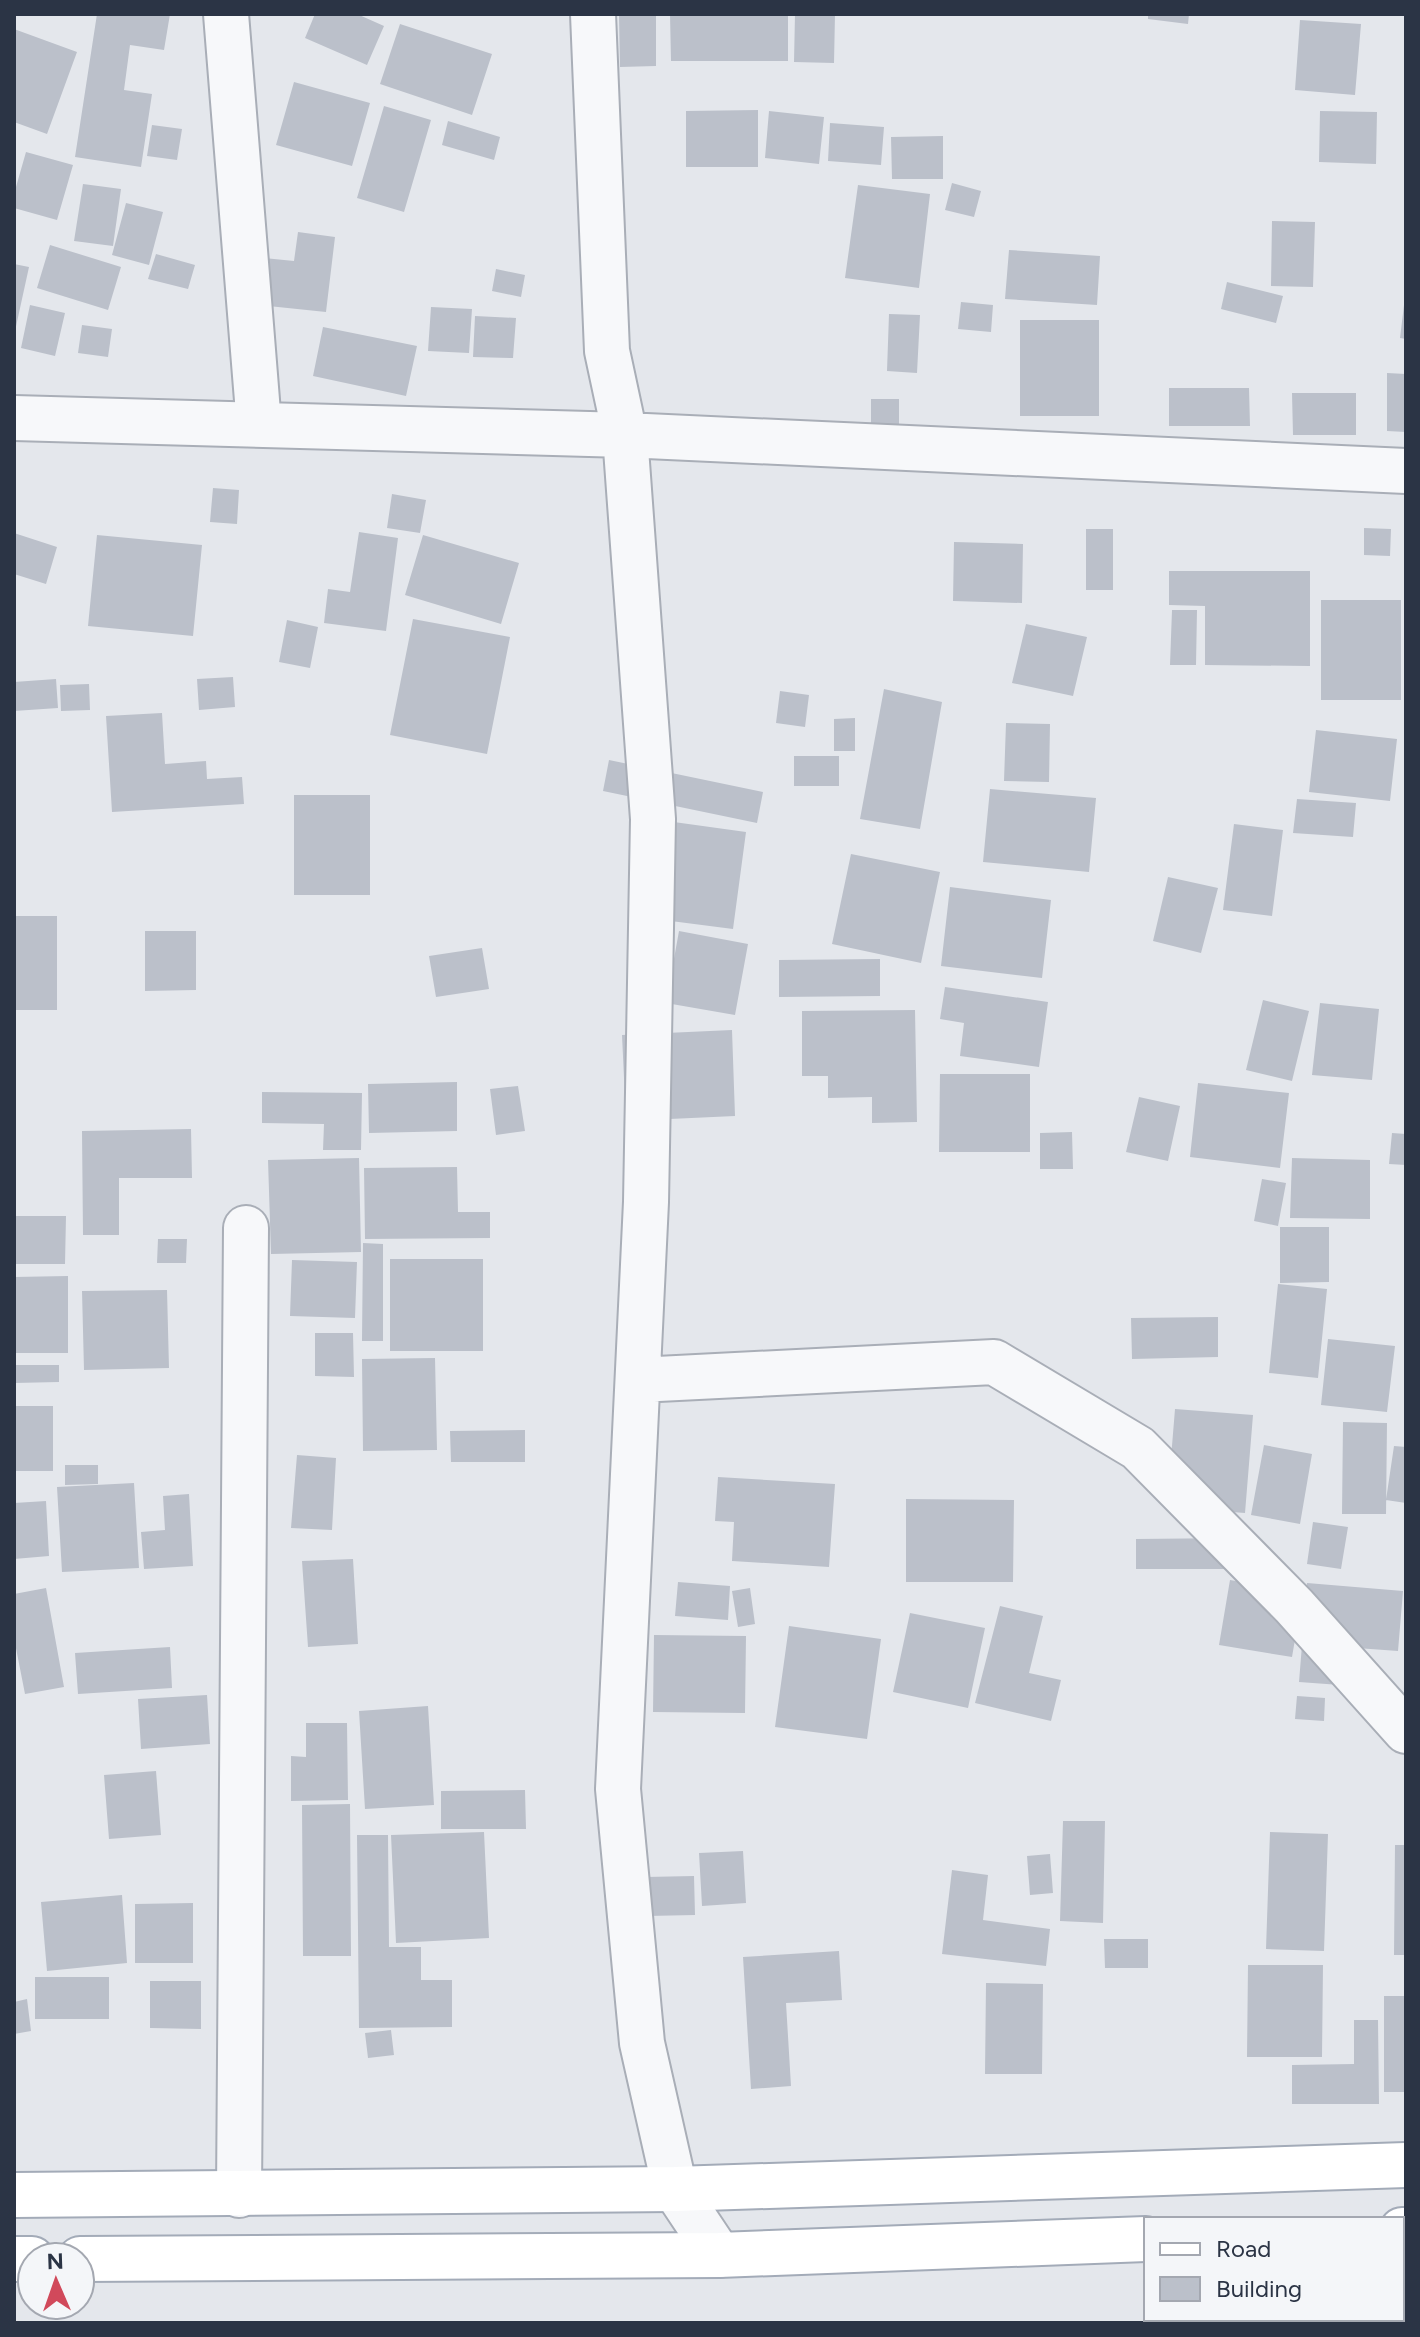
<svg xmlns="http://www.w3.org/2000/svg" width="1420" height="2337" viewBox="0 0 1420 2337" font-family="Figtree,sans-serif">
	<rect width="100%" height="100%" fill="#e4e7ec"/>
	<path fill="#bbc0ca" d="M97 14H170L164 50 130 45 124 90 152 94 141 167 75 157Z
		M315 14H357L384 26 367 65 305 38Z
		M619 14H656V66L620 67Z
		M670 14H788V61H671Z
		M795 14H835L834 63 794 62Z
		M1148 14H1189L1188 24 1148 19Z
		M1300 20 1361 24 1355 95 1295 90Z
		M400 24 492 54 472 115 380 84Z
		M14 29 77 52 47 134 14 122Z
		M294 82 370 103 352 166 276 145Z
		M384 106 431 120 404 212 357 198Z
		M758 110V167H686V111Z
		M769 111 824 117 819 164 765 158Z
		M1320 111 1377 112 1376 164 1319 162Z
		M448 121 500 137 494 160 442 145Z
		M830 123 884 127 881 165 828 161Z
		M152 125 182 129 177 160 147 156Z
		M943 136V179H892L891 137Z
		M26 152 73 165 57 220 14 208V194Z
		M952 183 981 191 974 217 945 210Z
		M83 184 121 189 113 246 74 241Z
		M858 185 930 194 919 288 845 278Z
		M126 203 163 212 149 265 112 255Z
		M1272 221 1315 222 1313 287 1271 286Z
		M298 232 335 237 326 312 241 303 245 256 294 261Z
		M50 245 121 267 108 310 37 288Z
		M1009 250 1100 256 1097 305 1005 299Z
		M156 254 195 265 188 289 148 279Z
		M14 264 29 267 15 331H14Z
		M496 269 525 275 521 297 492 291Z
		M1227 282 1283 296 1276 323 1221 309Z
		M961 302 993 305 991 332 958 329Z
		M30 305 65 313 55 356 21 348Z
		M1404 305 1406 306V339L1400 338Z
		M431 307 472 309 469 353 428 351Z
		M889 314 920 315 917 373 887 371Z
		M475 316 516 318 513 358 473 357Z
		M1020 320H1099V416H1020Z
		M82 325 112 329 108 357 78 353Z
		M323 327 417 346 406 396 313 376Z
		M1387 373 1406 374V432L1387 431Z
		M1169 388H1249L1250 426H1169Z
		M1292 393H1356V435H1293Z
		M871 399H899V427L871 426Z
		M213 488 239 490 237 524 210 522Z
		M392 494 426 500 420 533 387 528Z
		M1364 528 1391 529 1390 556 1364 555Z
		M1086 529H1113V590H1086Z
		M359 532 398 538 386 631 324 623 328 589 350 592Z
		M14 533 57 547 46 584 14 574Z
		M97 535 202 545 193 636 88 626Z
		M423 535 519 563 501 624 405 595Z
		M954 542 1023 544 1022 603 953 601Z
		M1169 571H1310V666L1205 665V606L1169 605Z
		M1321 600H1401V700H1321Z
		M1172 610H1197L1196 665H1170Z
		M413 619 510 637 487 754 390 735Z
		M287 620 318 627 310 668 279 662Z
		M1026 624 1087 637 1073 696 1012 683Z
		M233 677 235 707 199 710 197 679Z
		M56 679 58 708 14 711V682Z
		M89 684 90 710 61 711 60 685Z
		M884 689 942 702 920 829 860 819Z
		M780 691 809 695 805 727 776 723Z
		M162 713 165 764 206 761 207 779 242 777 244 804 112 812 106 716Z
		M855 718V751H834V719Z
		M1006 723 1050 724 1049 782 1004 781Z
		M1316 730 1397 739 1390 801 1309 792Z
		M794 756H839V786H794Z
		M609 760 763 792 757 823 603 791Z
		M990 789 1096 798 1089 872 983 862Z
		M294 795H370V895H294Z
		M1297 799 1356 803 1353 837 1293 833Z
		M645 818 746 832 733 929 632 916Z
		M1234 824 1283 830 1272 916 1223 910Z
		M851 854 940 872 921 963 832 944Z
		M1168 877 1218 888 1201 953 1153 941Z
		M950 887 1051 900 1042 978 941 966Z
		M14 916H57V1010H14Z
		M145 931H196V990L145 991Z
		M679 931 748 944 735 1015 666 1003Z
		M482 948 489 989 436 997 429 956Z
		M880 959V996L779 997V960Z
		M945 987 1048 1002 1039 1067 960 1056 964 1023 940 1019Z
		M1263 1000 1309 1011 1292 1081 1246 1070Z
		M1320 1003 1379 1009 1372 1080 1312 1075Z
		M915 1010 917 1122 872 1123V1097L828 1098V1076H802V1011Z
		M732 1030 735 1116 626 1121 622 1035Z
		M940 1074H1030V1152H939Z
		M457 1082V1131L369 1133 368 1084Z
		M1198 1083 1289 1093 1280 1168 1190 1157Z
		M518 1086 525 1131 496 1135 490 1089Z
		M262 1092 362 1093 361 1150H323L324 1124 262 1123Z
		M1139 1097 1180 1106 1168 1161 1126 1152Z
		M191 1129 192 1178H119V1235H83L82 1131Z
		M1072 1132 1073 1169H1040V1133Z
		M1392 1133 1406 1134V1165L1389 1164Z
		M359 1158 361 1252 271 1254 268 1160Z
		M1292 1158 1370 1160V1219L1290 1218Z
		M457 1167 458 1212H490V1238L365 1239 364 1168Z
		M1262 1179 1286 1183 1278 1226 1254 1221Z
		M14 1216H66L65 1264H14Z
		M1280 1227H1329V1282L1280 1283Z
		M158 1239H187L186 1263H157Z
		M363 1243 383 1244V1341H362Z
		M390 1259H483V1351H390Z
		M292 1260 357 1262 355 1318 290 1316Z
		M68 1276V1353H14V1277Z
		M1278 1284 1327 1289 1318 1378 1269 1373Z
		M167 1290 169 1368 84 1370 82 1291Z
		M1218 1317V1357L1132 1359 1131 1318Z
		M315 1333H353L354 1377 315 1376Z
		M1328 1339 1395 1346 1387 1412 1321 1405Z
		M435 1358 437 1450 363 1451 362 1359Z
		M14 1365H59V1382L14 1383Z
		M14 1406H53V1471H14Z
		M1175 1409 1253 1415 1245 1513 1167 1507Z
		M1343 1422 1387 1423 1386 1514H1342Z
		M525 1430V1462H451L450 1431Z
		M1264 1445 1312 1454 1300 1524 1251 1515Z
		M1394 1446 1406 1447V1503L1386 1500Z
		M297 1455 336 1458 332 1530 291 1528Z
		M65 1465H98V1484L65 1485Z
		M718 1477 835 1484 829 1567 732 1561 734 1522 715 1521Z
		M134 1483 139 1568 62 1572 57 1487Z
		M189 1494 193 1566 144 1569 141 1532 165 1530 163 1496Z
		M906 1499 1014 1500 1013 1582H906Z
		M46 1501 49 1556 14 1559V1503Z
		M1313 1522 1348 1527 1341 1569 1307 1564Z
		M1235 1538 1236 1569H1136V1539Z
		M353 1559 358 1644 308 1647 302 1561Z
		M1230 1580 1303 1593 1292 1657 1219 1645Z
		M678 1582 730 1586 728 1620 675 1616Z
		M1307 1583 1403 1591 1398 1651 1343 1647 1340 1685 1299 1682Z
		M46 1588 64 1687 25 1694 14 1638V1594Z
		M750 1588 755 1624 738 1627 732 1591Z
		M1000 1606 1043 1616 1029 1673 1061 1680 1051 1721 975 1703Z
		M910 1613 985 1628 968 1708 893 1692Z
		M789 1626 881 1639 867 1739 775 1727Z
		M654 1635 746 1636 745 1713 653 1712Z
		M170 1647 172 1688 78 1694 75 1653Z
		M207 1695 210 1744 141 1749 138 1699Z
		M1297 1696 1325 1698 1324 1721 1295 1719Z
		M428 1706 434 1805 365 1809 359 1711Z
		M306 1723H347L348 1800 291 1801V1756L306 1757Z
		M156 1771 161 1835 109 1839 104 1775Z
		M525 1790 526 1829H441V1791Z
		M350 1804 351 1956H303L302 1805Z
		M1063 1821H1105L1103 1923 1060 1921Z
		M484 1832 489 1938 396 1943 391 1835Z
		M1270 1832 1328 1834 1324 1951 1266 1949Z
		M357 1835H388L389 1947H421V1980H452V2027L359 2028Z
		M1395 1845H1406V1955H1394Z
		M743 1851 746 1903 702 1906 699 1853Z
		M1050 1854 1053 1893 1030 1895 1027 1856Z
		M952 1870 988 1875 983 1920 1050 1929 1046 1966 942 1954Z
		M694 1876 695 1915 647 1916 646 1877Z
		M122 1895 127 1963 47 1971 41 1902Z
		M193 1903V1963H135V1904Z
		M1104 1939H1148V1968H1105Z
		M839 1951 842 2000 786 2003 791 2086 751 2089 743 1957Z
		M1248 1965H1323L1322 2057H1247Z
		M35 1977H109V2019H35Z
		M150 1981H201V2029L150 2028Z
		M986 1983 1043 1984 1042 2074H985Z
		M1384 1996H1406V2092H1384Z
		M27 1999 31 2031 14 2034V2002Z
		M1354 2020H1378L1379 2104H1292V2065L1354 2064Z
		M391 2030 394 2055 368 2058 365 2033Z"/>
	<g fill="none" stroke-linecap="round" stroke-linejoin="round">
		<defs>
			<path id="minor" d="M226 14 259 425
				M593 14 607 351 625 435 653 819 646 1202 618 1789 642 2043 675 2189 719 2255
				M14 418 625 435 1406 471
				M638 1380 994 1362 1138 1448 1294 1606 1406 1731
				M239 2195 246 1228"/>
			<path id="major" d="M14 2195 675 2189 1406 2165
				M1402 2230H1406
				M14 2259H32
				M80 2259 719 2255 1146 2239"/>
		</defs>
		<use href="#minor" stroke="#a9aeb7" stroke-width="48"/>
		<use href="#major" stroke="#a3abb8" stroke-width="48"/>
		<use href="#minor" stroke="#f7f8fa" stroke-width="44"/>
		<use href="#major" stroke="#fff" stroke-width="44"/>
	</g>
	<rect width="1420" height="2337" fill="none" stroke="#2b3445" stroke-width="32"/>
	<rect x="1144" y="2217" width="260" height="104" fill="#f4f6f9" stroke="#a4a8b1" stroke-width="2"/>
	<rect x="1160" y="2243" width="40" height="12" fill="#ffffff" stroke="#a4a8b1" stroke-width="2"/>
	<text x="1216" y="2257" font-size="24" fill="#2b3445">Road</text>
	<rect x="1160" y="2277" width="40" height="24" fill="#bbc0ca" stroke="#a4a8b1" stroke-width="2"/>
	<text x="1216" y="2297" font-size="24" fill="#2b3445">Building</text>
	<g transform="translate(56 2281) rotate(358)"><circle r="38" fill="#f4f6f9" stroke="#a4a8b1" stroke-width="2"/>
	<path d="M0-6L14 30L0 20L-14 30Z" fill="#d1495b"/>
	<text y="-12" font-size="22" font-weight="bold" text-anchor="middle" fill="#2b3445">N</text>
	</g>
</svg>
